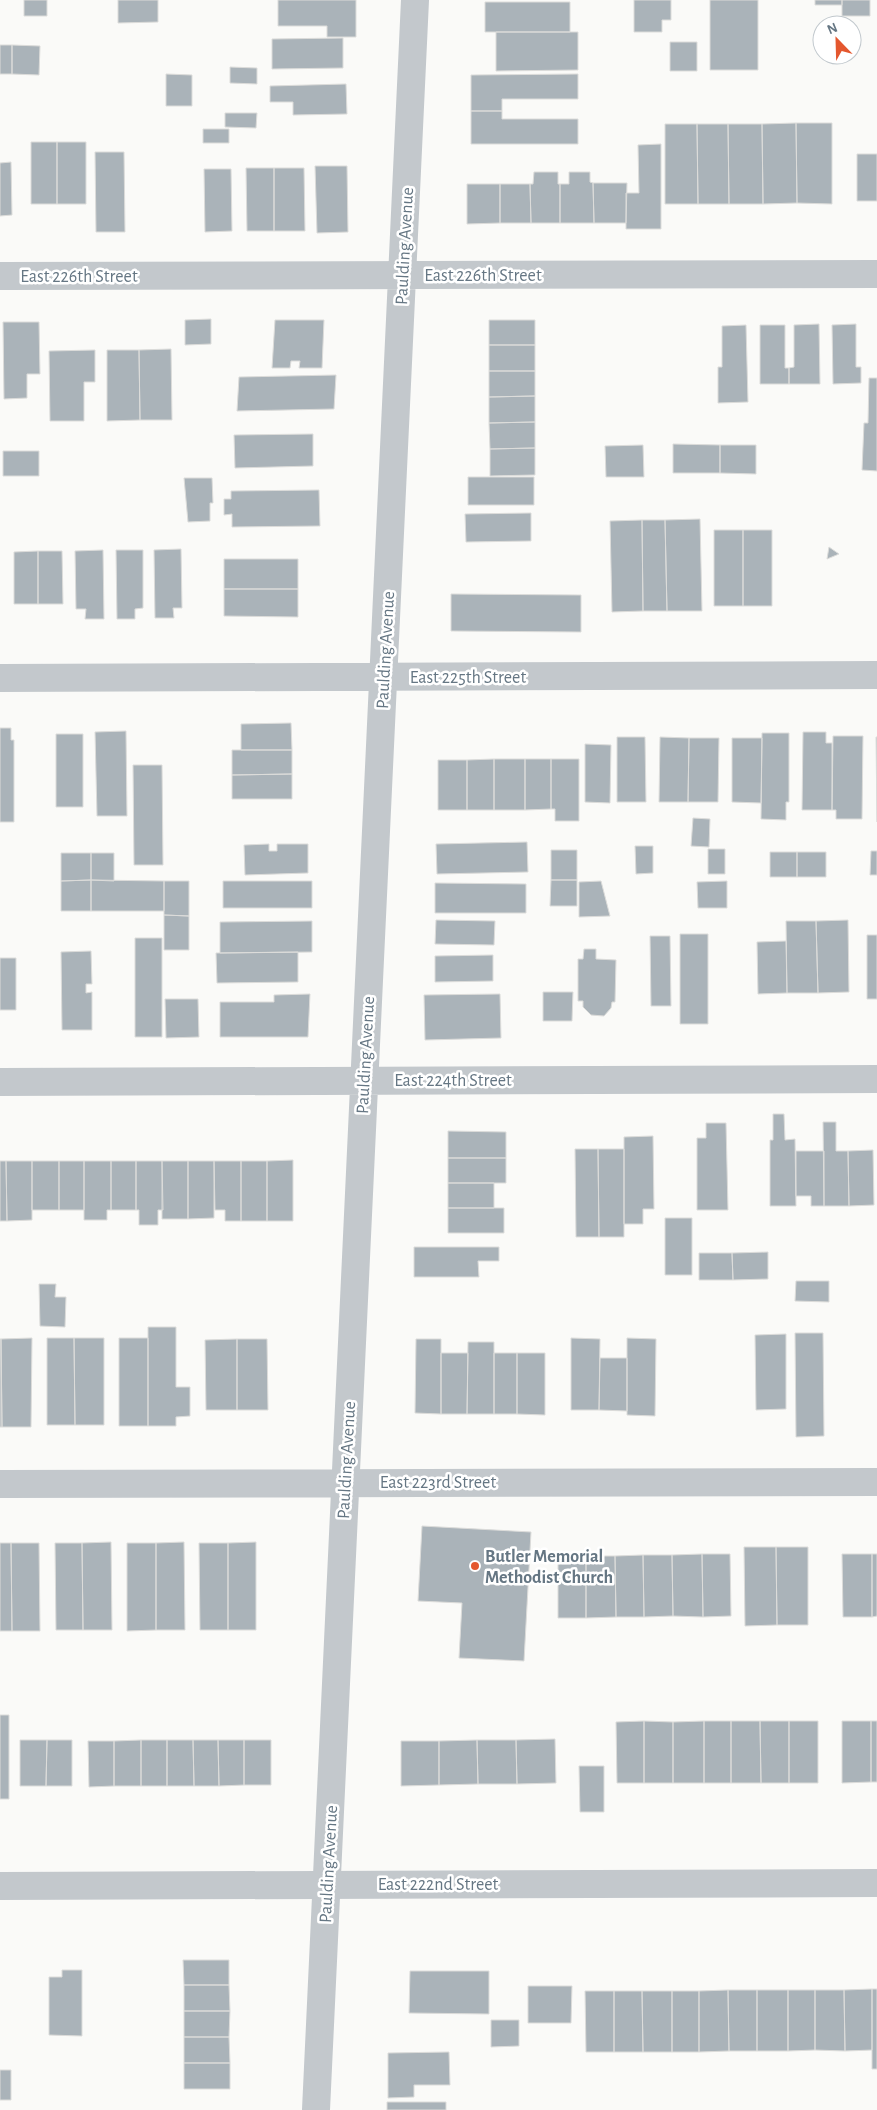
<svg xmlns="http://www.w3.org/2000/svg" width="877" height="2110" viewBox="0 0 877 2110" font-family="'Alegreya Sans',sans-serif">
	<rect width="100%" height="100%" fill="#fafaf8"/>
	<path fill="#aab3b9" stroke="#dcdcda" d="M24 0H47V16H24Z
		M118 0H158V22L118 23Z
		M278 0H356V37H327V26H278Z
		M634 0H671V20H662V32H634Z
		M710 0H758V70H710Z
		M815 0H842V5H815Z
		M842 0H870V16H842Z
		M485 2H570V32H485Z
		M496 32H578V70L496 71Z
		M343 38V68L272 69V39Z
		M670 42H697V71H670Z
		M0 45H12V74H0Z
		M12 45 40 46 39 75 12 74Z
		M230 67 257 68V84L230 83Z
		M166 74 192 75V106H166Z
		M578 74V99H502V111H471V75Z
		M346 84 347 114 293 115V102H270V86Z
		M471 111H502V119H578V144H471Z
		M225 113H257L256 128 225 127Z
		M796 123 797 203 763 204 762 124Z
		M796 123H832V204L797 203Z
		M665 124H697L698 204H665Z
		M697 124H728L729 204H698Z
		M728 124H762L763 204H729Z
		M203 129H229V143H203Z
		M31 142H57V204H31Z
		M57 142H86V204H57Z
		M661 144V229H626V193H639L638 145Z
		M95 152H124L125 232H96Z
		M857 154H877V201H857Z
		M11 162 12 215 0 216V163Z
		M315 166H347L348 232 317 233Z
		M246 168H274V231H247Z
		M274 168H304L305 231H274Z
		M204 169H231L232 231 205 232Z
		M534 172H558V184H560V223H531L530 184H533Z
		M569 172H590V182L593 183 594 223H560V184H569Z
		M593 183H627L626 223H594Z
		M467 184H500V223L467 224Z
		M500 184H530L531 223H500Z
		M211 319V344L185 345V320Z
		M275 320H324L322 368H299L300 361H291L290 368H272Z
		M489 320H535V345H489Z
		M3 322H39L40 374H27V398L4 399Z
		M819 324 820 384H789V368L794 367V325Z
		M856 324V367H861V383L833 384 832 325Z
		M746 325 748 402 718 403V367H722V326Z
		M760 325H785V368H789V384H760Z
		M489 345H535V371H489Z
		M171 349 172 420H140L139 350Z
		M95 350V382H84V421H50L49 351Z
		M107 350H139L140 420 107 421Z
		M489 371H535V396L489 397Z
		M336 375 334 409 237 411 239 377Z
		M869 378H877V471L862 470 864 423H868Z
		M535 396V422L489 423V397Z
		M535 422V448L490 449 489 423Z
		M313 434V466L235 468 234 435Z
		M673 444 720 445V473H673Z
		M643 445 644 477H606L605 446Z
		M720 445H756V474L720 473Z
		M535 448V475L490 476V449Z
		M3 451H39V476H3Z
		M468 477H534V505H468Z
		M184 478H212L213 503H210V521L188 522Z
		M319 490 320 526 232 527V514L224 515V499H231V491Z
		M531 513V541L466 542 465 514Z
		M700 519 702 611H667L665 520Z
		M642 520 643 611 612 612 610 521Z
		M642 520H665L667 611H643Z
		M714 530H743V606H714Z
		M743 530H772V606H743Z
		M829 547 839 554 827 559Z
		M181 549 182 608H173L174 618H155L154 550Z
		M103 550 104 619H85L86 609H76L75 551Z
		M116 550H143V608L135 609V619H117Z
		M38 551V604H14V552Z
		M38 551H62L63 604H38Z
		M224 559H298V589H224Z
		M224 589H298V617L224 616Z
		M451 594 581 595V632L451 631Z
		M291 723 292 750H241V724Z
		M0 728H11V740H14V822H0Z
		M126 731 127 816H97L95 732Z
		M803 732H826V743H832V810H802Z
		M762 733H789V802H786V820L761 819Z
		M56 734H83V807H56Z
		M833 736H863L862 819H836V810H832Z
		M617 737H645L646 802H617Z
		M660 737 689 738 688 802H659Z
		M876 737H877V822Z
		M689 738H719L718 802H688Z
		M732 738H762L761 803 732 802Z
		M585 744 611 745 610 803 585 802Z
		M232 750H292V774L232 775Z
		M494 759V810H467V760Z
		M494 759H525V810H494Z
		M525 759H551V809L525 810Z
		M551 759H579V821H555V809H551Z
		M438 760H467V810H438Z
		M133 765H162L163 865H134Z
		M292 774V799H232V775Z
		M693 818 710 819 709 847 691 846Z
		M527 842 528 872 437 874 436 844Z
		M269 844V851H277V844H308V873L245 875 244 845Z
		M635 846H653V873L636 874Z
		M708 849H725V874H708Z
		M551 850H577V880H551Z
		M871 851H877V875H870Z
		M770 852H797V877H770Z
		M797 852H826V877H797Z
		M61 853H91V880L61 881Z
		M91 853H114V881L91 880Z
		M91 880V911H61V881Z
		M91 880 164 881V911H91Z
		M551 880H577V906H550Z
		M164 881H189V916L164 915Z
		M223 881H312V908H223Z
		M601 881 610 916 579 917V882Z
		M727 881V908H698L697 882Z
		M435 883 526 884V913H435Z
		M164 915 189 916V950H164Z
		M436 920 495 921 494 945 435 944Z
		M848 920 849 992 818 993 816 921Z
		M312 921V952L220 953V922Z
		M786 921H816L818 993H787Z
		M680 934H708V1024H680Z
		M867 935H877V999H867Z
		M650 936H670L671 1006H651Z
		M135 938H162V1037H135Z
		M786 941 787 993 758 994 757 942Z
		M584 949H596V959L616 960 615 1002H612L611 1008 604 1016 591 1015 583 1007V1001H578V959H583Z
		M91 951 92 984H86V993L92 992V1030H62L61 952Z
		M298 952V982L217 983 216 953Z
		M493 955V981L435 982V956Z
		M0 958H16V1010H0Z
		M543 992H573L572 1021H543Z
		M310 994 308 1037H220V1002H274V995Z
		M500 994 501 1038 425 1040 424 995Z
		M165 999H198L199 1037 166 1038Z
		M773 1114H784L785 1140 795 1139 796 1206H770V1140H773Z
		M823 1122H836V1151H848L849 1206H824Z
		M706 1123H726L728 1210H697V1138H706Z
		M448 1131 506 1132V1158H448Z
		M653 1136 654 1209H643V1224H624V1137Z
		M575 1149H598L599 1237H576Z
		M598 1149H624V1237H599Z
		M873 1150 874 1205 849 1206 848 1151Z
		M796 1151H824V1206H811V1196H796Z
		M448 1158H506V1183H448Z
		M293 1160V1221H267V1161Z
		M0 1161H6L7 1221H0Z
		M6 1161H32V1220L7 1221Z
		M32 1161H59V1210H32Z
		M59 1161H84V1210H59Z
		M84 1161H111V1210H107V1220H84Z
		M111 1161H136V1210H111Z
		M136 1161H162L163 1210H158V1225H139V1210H136Z
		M162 1161H188V1219H162Z
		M188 1161H214V1218L188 1219Z
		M214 1161H241V1221H225V1210H215Z
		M241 1161H267V1221H241Z
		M448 1183H494V1208H448Z
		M448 1208H504V1233H448Z
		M665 1218H692V1275H665Z
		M414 1247H499V1261H478L479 1277H414Z
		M768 1252V1279L733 1280 732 1253Z
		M699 1253H732L733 1280H699Z
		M796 1281H829V1302L795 1301Z
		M39 1284H56L55 1297H66L65 1327 40 1326Z
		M148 1327H176V1387H190V1416L176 1417V1426H148Z
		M795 1333H823L824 1436 796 1437Z
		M786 1334V1409L756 1410 755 1335Z
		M32 1338 31 1427H2L1 1339Z
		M47 1338H74L75 1425H47Z
		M74 1338H104V1425H75Z
		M119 1338H148V1426H119Z
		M571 1338 600 1339 599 1410H571Z
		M627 1338 656 1339 655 1416 627 1415Z
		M0 1339H1L2 1427H0Z
		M237 1339V1410H206L205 1340Z
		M237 1339H267L268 1410H237Z
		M416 1339H441V1414L415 1413Z
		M468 1342H494V1414H467Z
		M441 1353H468L467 1414H441Z
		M494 1353H517V1414H494Z
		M517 1353H545V1415L517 1414Z
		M600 1358H627V1411L599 1410Z
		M422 1526 531 1532 524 1661 459 1658 462 1603 418 1601Z
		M111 1542 112 1630H83L82 1543Z
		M184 1542 185 1630H156V1543Z
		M256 1542V1630H228V1543Z
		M0 1543H11L12 1631H0Z
		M11 1543H39L40 1631H12Z
		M55 1543H82L83 1630H56Z
		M127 1543H156V1630L127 1631Z
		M199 1543H228V1630H200Z
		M744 1547H776L777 1625 745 1626Z
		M776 1547H808V1625H777Z
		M702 1554 703 1617 673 1616 672 1555Z
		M702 1554H730L731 1616 703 1617Z
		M842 1554H872V1617H843Z
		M872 1554H877V1616L872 1617Z
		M643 1555 644 1617H616L615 1556Z
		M643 1555H672L673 1616 644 1617Z
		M586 1556H615L616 1617 586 1618Z
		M558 1562H586V1618H558Z
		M0 1715H9V1799H0Z
		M644 1721V1783H617L616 1722Z
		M644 1721 673 1722V1783H644Z
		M704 1721V1783H673V1722Z
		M704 1721H731V1783H704Z
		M731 1721H760L761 1783H731Z
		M760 1721H789V1783H761Z
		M789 1721H818V1783H789Z
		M842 1721H871V1782L842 1783Z
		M871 1721H877V1782H871Z
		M555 1739 556 1783 517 1784 516 1740Z
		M20 1740H47L46 1786H20Z
		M47 1740H72V1786H46Z
		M141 1740V1786H114V1741Z
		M141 1740H167V1786H141Z
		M167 1740H193L194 1786H167Z
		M193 1740H218L219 1786H194Z
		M218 1740H244V1785L219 1786Z
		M244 1740H271V1785H244Z
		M477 1740 478 1784 439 1785V1741Z
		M477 1740H516L517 1784H478Z
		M88 1741H114V1786L89 1787Z
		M401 1741H439V1785L401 1786Z
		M579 1766H604V1812H580Z
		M183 1960H229V1985H184Z
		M62 1970H82V2036L49 2035V1977H62Z
		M410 1971H489V2014L409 2013Z
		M184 1985H229L230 2011H184Z
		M528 1986H572L571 2023H528Z
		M872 1989V2050L845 2051 844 1990Z
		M872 1989H877V2069H872Z
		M728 1990 729 2051 699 2052V1991Z
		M728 1990H757V2051H729Z
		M757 1990H788V2051H757Z
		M788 1990H815V2050L788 2051Z
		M815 1990H844L845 2051 815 2050Z
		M585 1991H614V2052H586Z
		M614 1991H642L643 2052H614Z
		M642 1991H672V2052H643Z
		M672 1991H699V2052H672Z
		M184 2011H230L229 2037H184Z
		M491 2020H519V2046L491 2047Z
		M184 2037H229L230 2063H184Z
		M449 2052 450 2085H414V2097L388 2098V2053Z
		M184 2063H230V2089H184Z
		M0 2070H11V2100H0Z
		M387 2102H446V2110H387Z"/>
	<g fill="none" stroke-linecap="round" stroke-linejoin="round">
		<path stroke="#c3c8cc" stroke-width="28" d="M0 276 877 274
			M0 678 877 675
			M0 1082 877 1079
			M0 1484 877 1482
			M316 2110 415 0"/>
		<path stroke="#c3c8cc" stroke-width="28" d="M0 1886 877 1883"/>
	</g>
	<circle fill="#e4572e" stroke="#fff" stroke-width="2" cx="475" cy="1566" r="5"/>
	<g text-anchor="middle" stroke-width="5" stroke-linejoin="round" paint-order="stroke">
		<g font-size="18" fill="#657683" stroke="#fff">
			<text transform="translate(404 246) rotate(-87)" y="6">Paulding Avenue</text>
			<text x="483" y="281">East 226th Street</text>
			<text x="79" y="282">East 226th Street</text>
			<text transform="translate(385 650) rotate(-87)" y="6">Paulding Avenue</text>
			<text x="468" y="683">East 225th Street</text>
			<text transform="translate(365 1055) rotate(-87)" y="6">Paulding Avenue</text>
			<text x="453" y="1086">East 224th Street</text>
			<text transform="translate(346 1460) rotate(-87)" y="6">Paulding Avenue</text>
			<text x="438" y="1488">East 223rd Street</text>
			<text transform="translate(328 1864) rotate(-87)" y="6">Paulding Avenue</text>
			<text x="438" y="1890">East 222nd Street</text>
		</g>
		<g font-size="18" font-weight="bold" fill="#657683" stroke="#fff" text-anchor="start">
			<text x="485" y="1562">Butler Memorial<tspan x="485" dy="21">Methodist Church</tspan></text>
		</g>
	</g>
	<g transform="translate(837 40) rotate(337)"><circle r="24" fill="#ffffff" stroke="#c1c8cd"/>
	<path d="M0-4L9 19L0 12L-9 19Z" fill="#e4572e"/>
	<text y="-8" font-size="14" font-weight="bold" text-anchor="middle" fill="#657683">N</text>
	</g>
</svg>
